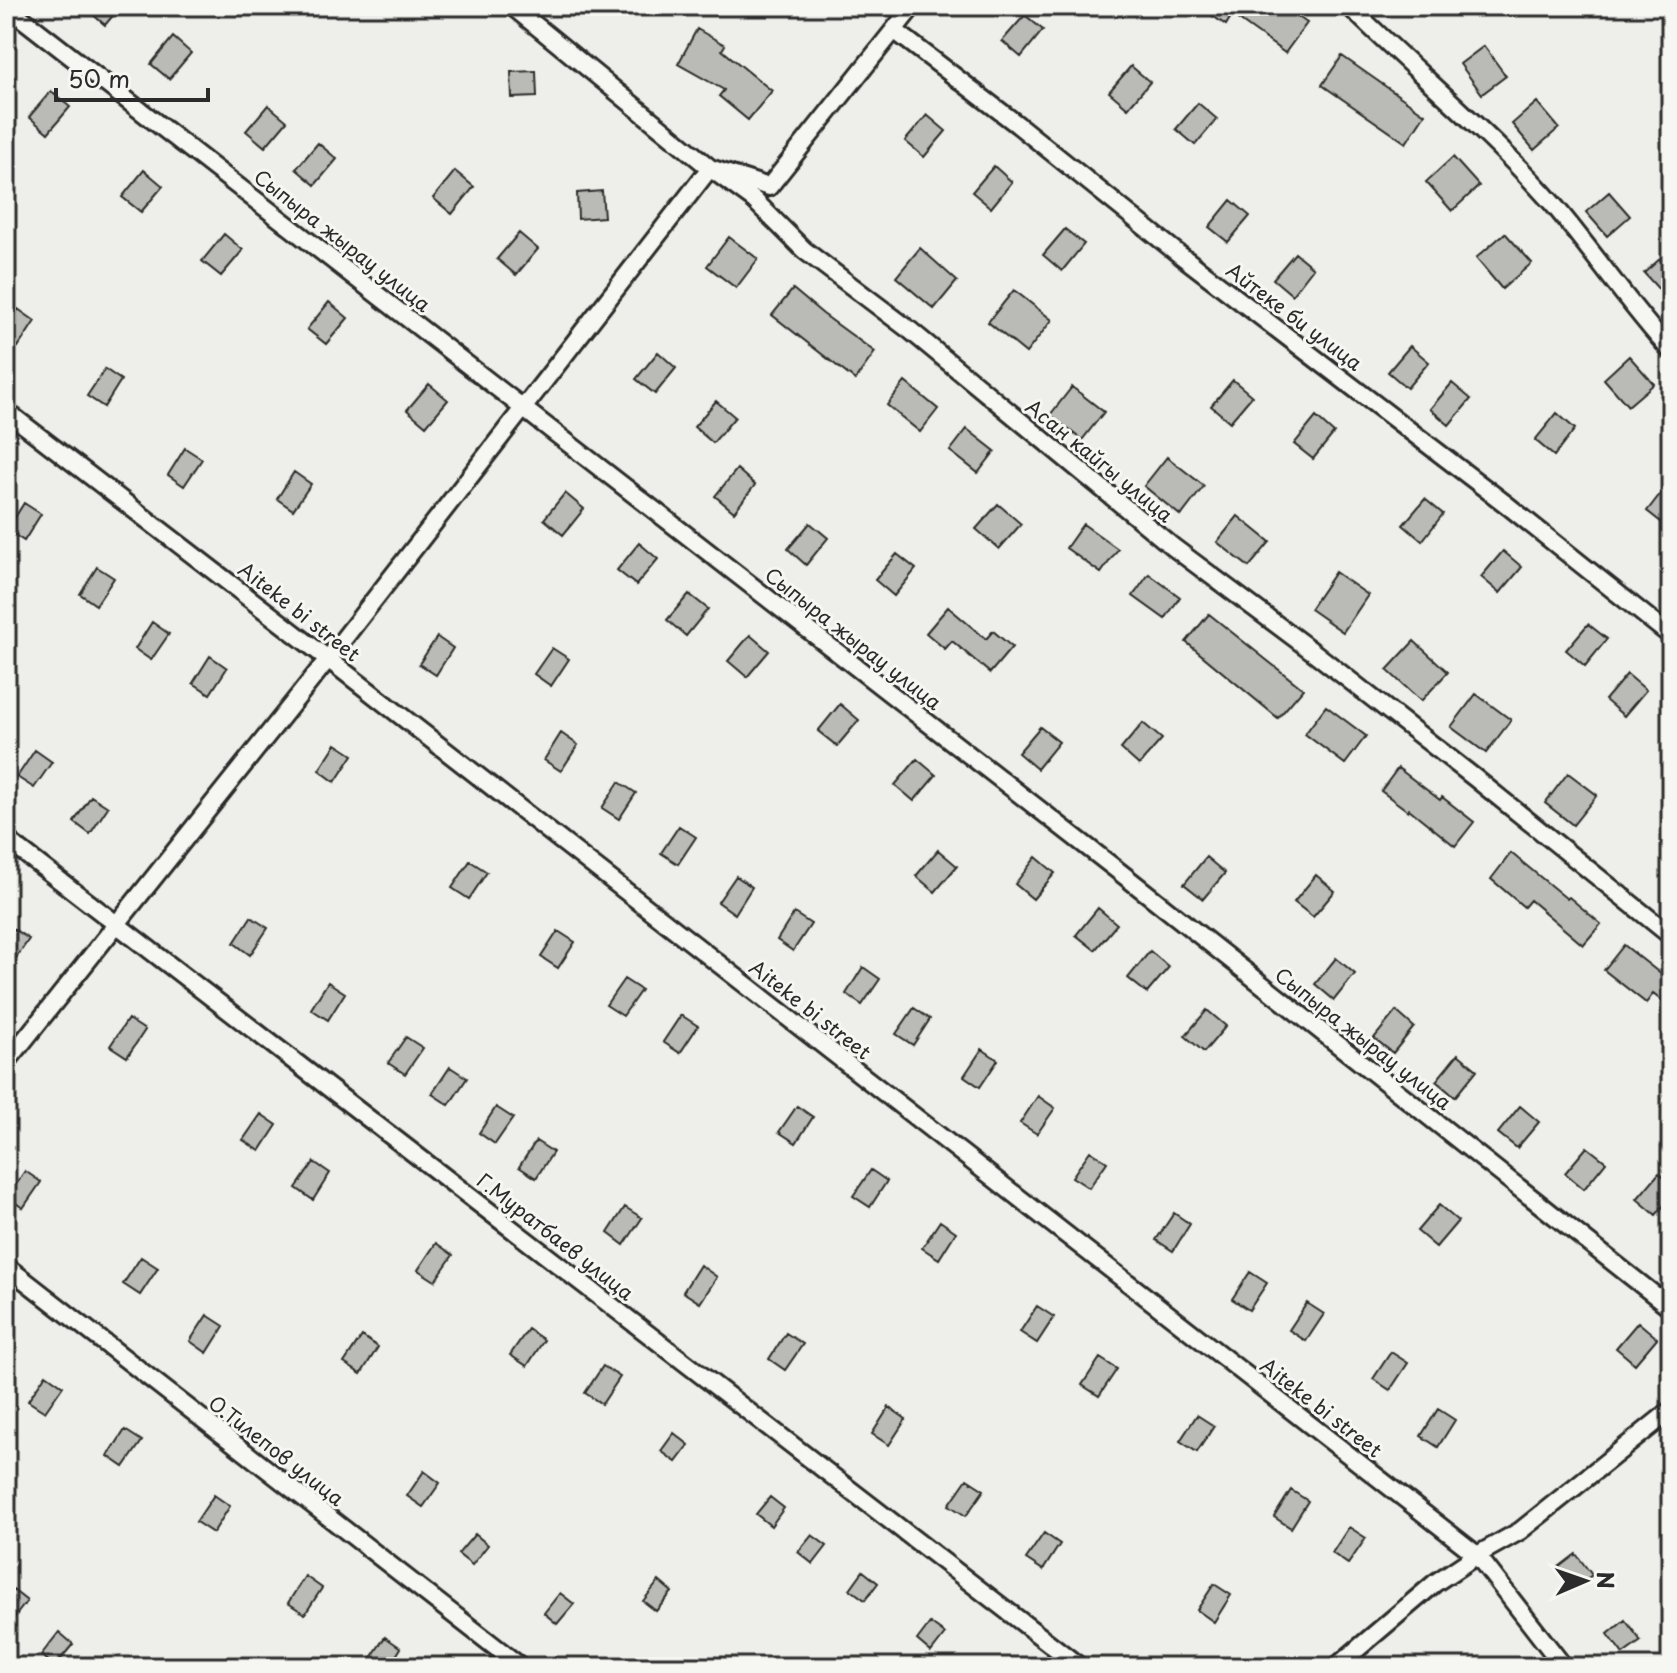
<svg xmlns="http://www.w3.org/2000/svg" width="1677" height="1673" viewBox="0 0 1677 1673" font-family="'Playpen Sans',sans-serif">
	<rect width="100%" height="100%" fill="#eeeeea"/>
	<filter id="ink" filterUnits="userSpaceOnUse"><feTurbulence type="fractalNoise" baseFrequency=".0125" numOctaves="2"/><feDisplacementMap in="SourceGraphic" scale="16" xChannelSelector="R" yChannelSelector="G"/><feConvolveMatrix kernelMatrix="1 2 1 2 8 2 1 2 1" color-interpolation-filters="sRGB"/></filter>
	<g filter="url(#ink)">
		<path fill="#babab7" stroke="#2b2b2b" stroke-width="2" d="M83 6H121L105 25Z
			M1198 6H1283L1307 23 1285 53 1232 15 1226 25Z
			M1025 15 1043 30 1021 57 1002 41Z
			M697 29 725 45 722 50 772 91 748 120 719 96 724 90 678 64Z
			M173 37 191 53 169 79 151 64Z
			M1484 46 1506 76 1482 94 1460 64Z
			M1342 56 1425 114 1406 143 1322 85Z
			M1131 66 1150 82 1128 108 1109 92Z
			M536 71 537 97 512 98 511 72Z
			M51 91 70 107 48 133 29 117Z
			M1537 102 1559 128 1534 150 1512 124Z
			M1198 103 1217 119 1195 145 1176 129Z
			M268 105 287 121 265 147 246 131Z
			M927 115 946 131 924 157 905 141Z
			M318 143 337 159 315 185 296 169Z
			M1453 157 1479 186 1452 211 1426 182Z
			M994 166 1012 182 991 208 972 192Z
			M144 170 163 186 141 212 122 197Z
			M455 171 474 187 452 214 433 198Z
			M602 191 604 217 578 219 577 193Z
			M1609 192 1630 216 1607 236 1586 212Z
			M1231 200 1250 216 1228 242 1209 227Z
			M1065 229 1084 244 1062 271 1043 255Z
			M519 233 538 249 516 275 497 259Z
			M1505 233 1532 263 1502 289 1476 258Z
			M224 234 243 250 221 276 202 261Z
			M729 237 758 259 736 288 707 266Z
			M920 248 957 281 934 309 896 277Z
			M1671 249V303L1644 273Z
			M1295 253 1313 268 1292 295 1273 279Z
			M793 289 823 314 875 352 855 380 772 315Z
			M1014 290 1052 320 1026 353 988 322Z
			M329 302 348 318 326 344 307 329Z
			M18 309 35 321 18 347 6 339V328Z
			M1410 346 1429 362 1407 388 1388 372Z
			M658 352 676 368 655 394 636 379Z
			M1629 356 1654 384 1628 406 1604 379Z
			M105 369 121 380 104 407 87 396Z
			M1233 380 1252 396 1230 422 1211 406Z
			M905 382 938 409 920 432 887 405Z
			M1452 383 1471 399 1449 425 1430 409Z
			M429 384 448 400 426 426 407 410Z
			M1072 387 1104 412 1082 440 1050 415Z
			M716 401 735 417 713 443 694 427Z
			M1557 413 1575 429 1554 456 1535 440Z
			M1316 417 1334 433 1313 459 1294 444Z
			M967 429 995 451 978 473 950 451Z
			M185 448 202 459 184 486 168 475Z
			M1167 457 1204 486 1181 516 1144 486Z
			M737 469 755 485 734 512 715 496Z
			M294 472 311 484 293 510 277 499Z
			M1671 480V530L1647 511Z
			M565 493 584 509 563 535 544 519Z
			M1425 499 1443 514 1422 541 1403 525Z
			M24 503 41 514 24 541 7 530Z
			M998 504 1021 524 999 549 976 529Z
			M1238 516 1270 542 1249 567 1217 542Z
			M810 523 828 538 806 565 788 549Z
			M1083 524 1118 549 1101 573 1066 548Z
			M639 543 658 559 636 585 617 570Z
			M1503 551 1522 567 1500 593 1481 577Z
			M897 554 916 569 894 596 875 580Z
			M97 567 114 578 96 605 80 594Z
			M1335 572 1368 595 1343 632 1310 609Z
			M1149 574 1180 597 1165 619 1133 596Z
			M689 594 708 609 686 636 667 620Z
			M948 607 986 639 993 631 1012 647 990 673 952 641 945 649 926 633Z
			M1209 614 1303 689 1278 718 1186 642Z
			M152 622 169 634 151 660 135 649Z
			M1588 624 1607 639 1585 666 1566 650Z
			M750 635 769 651 747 677 728 661Z
			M437 637 453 648 436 675 419 664Z
			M1414 641 1448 672 1421 701 1387 670Z
			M552 648 569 659 551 686 534 674Z
			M210 656 227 668 210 694 193 683Z
			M1627 674 1646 690 1624 716 1605 700Z
			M1476 694 1511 720 1486 753 1451 727Z
			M840 704 859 720 837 746 818 731Z
			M1326 706 1366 736 1345 764 1305 734Z
			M1143 723 1162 739 1139 765 1121 749Z
			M1040 727 1059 742 1037 769 1018 753Z
			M561 733 578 745 561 771 544 760Z
			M336 744 353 755 335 782 319 770Z
			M35 750 52 762 34 788 17 777Z
			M917 759 936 775 914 801 895 785Z
			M1398 768 1440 800 1442 797 1474 822 1455 846 1409 809 1408 811 1381 791Z
			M1568 773 1597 795 1573 825 1545 803Z
			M619 782 636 793 619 819 602 808Z
			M91 796 108 807 90 834 74 822Z
			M679 826 696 837 678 864 661 853Z
			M938 850 957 866 935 892 916 876Z
			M1511 853 1567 899 1569 897 1601 924 1583 945 1530 900 1524 907 1491 879Z
			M1036 857 1055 873 1033 899 1015 884Z
			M1206 857 1225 873 1203 899 1184 884Z
			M470 861 487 872 469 899 452 888Z
			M1316 875 1335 891 1313 917 1294 902Z
			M736 876 752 887 735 914 718 902Z
			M1098 908 1117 924 1095 950 1076 935Z
			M794 913 811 924 793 951 777 940Z
			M251 917 268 928 250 955 234 943Z
			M12 928 29 939 6 973V937Z
			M558 931 575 942 558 968 541 957Z
			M1624 945 1671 982V1008L1653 994 1646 1003 1604 970Z
			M1150 951 1169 967 1147 993 1128 978Z
			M1336 958 1355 974 1334 1000 1315 984Z
			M863 967 880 979 862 1005 846 994Z
			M624 979 641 990 623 1016 606 1005Z
			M328 982 345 993 328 1020 311 1009Z
			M914 1008 930 1019 913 1045 896 1034Z
			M1207 1010 1226 1026 1204 1052 1185 1036Z
			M1396 1011 1414 1027 1393 1053 1374 1038Z
			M681 1015 698 1026 680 1053 663 1042Z
			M128 1019 145 1030 127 1057 110 1046Z
			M406 1037 423 1048 405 1074 388 1063Z
			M982 1049 998 1060 980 1087 964 1076Z
			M1458 1054 1477 1070 1455 1097 1436 1081Z
			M450 1067 467 1078 449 1105 432 1094Z
			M1038 1096 1055 1108 1037 1134 1020 1123Z
			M797 1106 813 1117 796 1143 779 1132Z
			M1520 1106 1539 1122 1517 1148 1498 1133Z
			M496 1107 513 1118 495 1144 479 1133Z
			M261 1114 277 1125 260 1151 243 1140Z
			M536 1141 553 1152 536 1178 519 1167Z
			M1587 1147 1606 1162 1584 1189 1565 1173Z
			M1090 1151 1107 1162 1089 1188 1072 1177Z
			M314 1162 330 1173 313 1200 296 1188Z
			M871 1170 887 1181 870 1207 853 1196Z
			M25 1171 41 1182 23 1208 7 1197Z
			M1659 1173 1671 1182V1197L1656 1215 1637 1199Z
			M1439 1205 1458 1221 1436 1247 1417 1231Z
			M625 1207 642 1218 624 1245 608 1233Z
			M1174 1213 1190 1224 1173 1251 1156 1240Z
			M940 1221 956 1232 939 1259 922 1248Z
			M436 1243 453 1255 435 1281 418 1270Z
			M141 1257 158 1268 140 1295 123 1284Z
			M700 1265 717 1277 700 1303 683 1292Z
			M1250 1272 1267 1283 1249 1310 1232 1299Z
			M1307 1303 1324 1314 1306 1341 1289 1330Z
			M1037 1306 1054 1317 1037 1343 1020 1332Z
			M207 1315 224 1326 207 1353 190 1341Z
			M1638 1322 1657 1338 1635 1364 1616 1348Z
			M528 1329 544 1340 527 1366 510 1355Z
			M786 1333 803 1344 785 1370 769 1359Z
			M362 1336 378 1347 361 1374 344 1363Z
			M1391 1352 1408 1363 1390 1390 1373 1379Z
			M1100 1358 1117 1369 1099 1396 1082 1385Z
			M603 1366 620 1377 602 1404 585 1393Z
			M46 1374 63 1386 45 1412 28 1401Z
			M889 1407 906 1419 889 1445 872 1434Z
			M1438 1409 1455 1420 1438 1447 1421 1436Z
			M1197 1415 1214 1426 1197 1452 1180 1441Z
			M125 1430 142 1441 124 1467 108 1456Z
			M674 1433 689 1445 676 1462 661 1451Z
			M424 1471 440 1483 423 1507 407 1496Z
			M967 1479 984 1490 966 1516 949 1505Z
			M1291 1490 1308 1501 1291 1528 1274 1517Z
			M214 1495 230 1506 213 1533 196 1522Z
			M770 1497 784 1508 771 1526 756 1514Z
			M1349 1527 1366 1538 1348 1564 1332 1553Z
			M1044 1533 1060 1544 1043 1570 1026 1559Z
			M475 1534 488 1545 472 1565 458 1554Z
			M812 1535 827 1546 813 1564 798 1552Z
			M1576 1554 1592 1575 1575 1588 1559 1567Z
			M863 1571 878 1583 865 1600 850 1589Z
			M305 1576 322 1588 305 1614 288 1603Z
			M659 1581 672 1592 656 1611 643 1601Z
			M1214 1584 1231 1595 1214 1622 1197 1610Z
			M13 1590 27 1601 6 1628V1598Z
			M560 1593 574 1604 557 1624 544 1613Z
			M1625 1620 1641 1641 1623 1654 1608 1634Z
			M930 1623 945 1634 931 1652 917 1640Z
			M59 1632 73 1644 55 1666 41 1655Z
			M385 1637 401 1648 389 1667H365Z"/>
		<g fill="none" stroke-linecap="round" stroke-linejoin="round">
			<defs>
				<path id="street" d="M6 6 1121 873 1671 1308
					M512 6 710 168 754 200 804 250 911 331 1173 547 1316 654 1475 778 1671 936
					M1349 6C1416 72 1489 132 1552 203 1593 251 1628 304 1671 351
					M894 30 1018 125 1175 251 1507 505 1671 636
					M6 411 328 659 1477 1555 1564 1667
					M6 839 1080 1667
					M6 1063 328 659 710 168 769 187 913 6
					M6 1266 521 1667
					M1336 1667 1435 1583 1477 1555 1520 1531 1671 1410"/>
			</defs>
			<use href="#street" stroke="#2b2b2b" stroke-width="22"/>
			<use href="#street" stroke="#f6f6f2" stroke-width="16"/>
		</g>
	</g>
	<g text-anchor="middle" stroke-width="6" stroke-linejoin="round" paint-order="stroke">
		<g font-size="20" fill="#2b2b2b" stroke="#f6f6f2">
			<text transform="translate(342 241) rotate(38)" y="7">Сыпыра жырау улица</text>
			<text transform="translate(1294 317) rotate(37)" y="7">Айтеке би улица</text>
			<text transform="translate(1099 461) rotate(39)" y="7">Асан кайгы улица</text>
			<text transform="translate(299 612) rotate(38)" y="7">Aiteke bi street</text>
			<text transform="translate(853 639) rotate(38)" y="7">Сыпыра жырау улица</text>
			<text transform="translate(810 1010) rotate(38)" y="7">Aiteke bi street</text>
			<text transform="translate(1363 1039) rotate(38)" y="7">Сыпыра жырау улица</text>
			<text transform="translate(555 1237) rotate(38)" y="7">Г.Муратбаев улица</text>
			<text transform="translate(1321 1408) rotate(38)" y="7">Aiteke bi street</text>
			<text transform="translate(276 1451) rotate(38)" y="7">О.Тилепов улица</text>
		</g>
	</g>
	<rect width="1677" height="1673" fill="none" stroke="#f6f6f2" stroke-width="32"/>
	<rect x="16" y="16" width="1645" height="1641" fill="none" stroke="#2b2b2b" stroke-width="3" filter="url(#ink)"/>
	<g transform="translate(1585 1581) rotate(88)" stroke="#f6f6f2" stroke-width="6" paint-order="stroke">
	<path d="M0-6L14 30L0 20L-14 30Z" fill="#2b2b2b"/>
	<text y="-12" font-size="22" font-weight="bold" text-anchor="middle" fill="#2b2b2b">N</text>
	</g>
	<path d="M56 88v12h152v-12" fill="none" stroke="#2b2b2b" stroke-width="4"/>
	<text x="68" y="88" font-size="24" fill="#2b2b2b" stroke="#f6f6f2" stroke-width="6" paint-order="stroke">50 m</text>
</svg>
